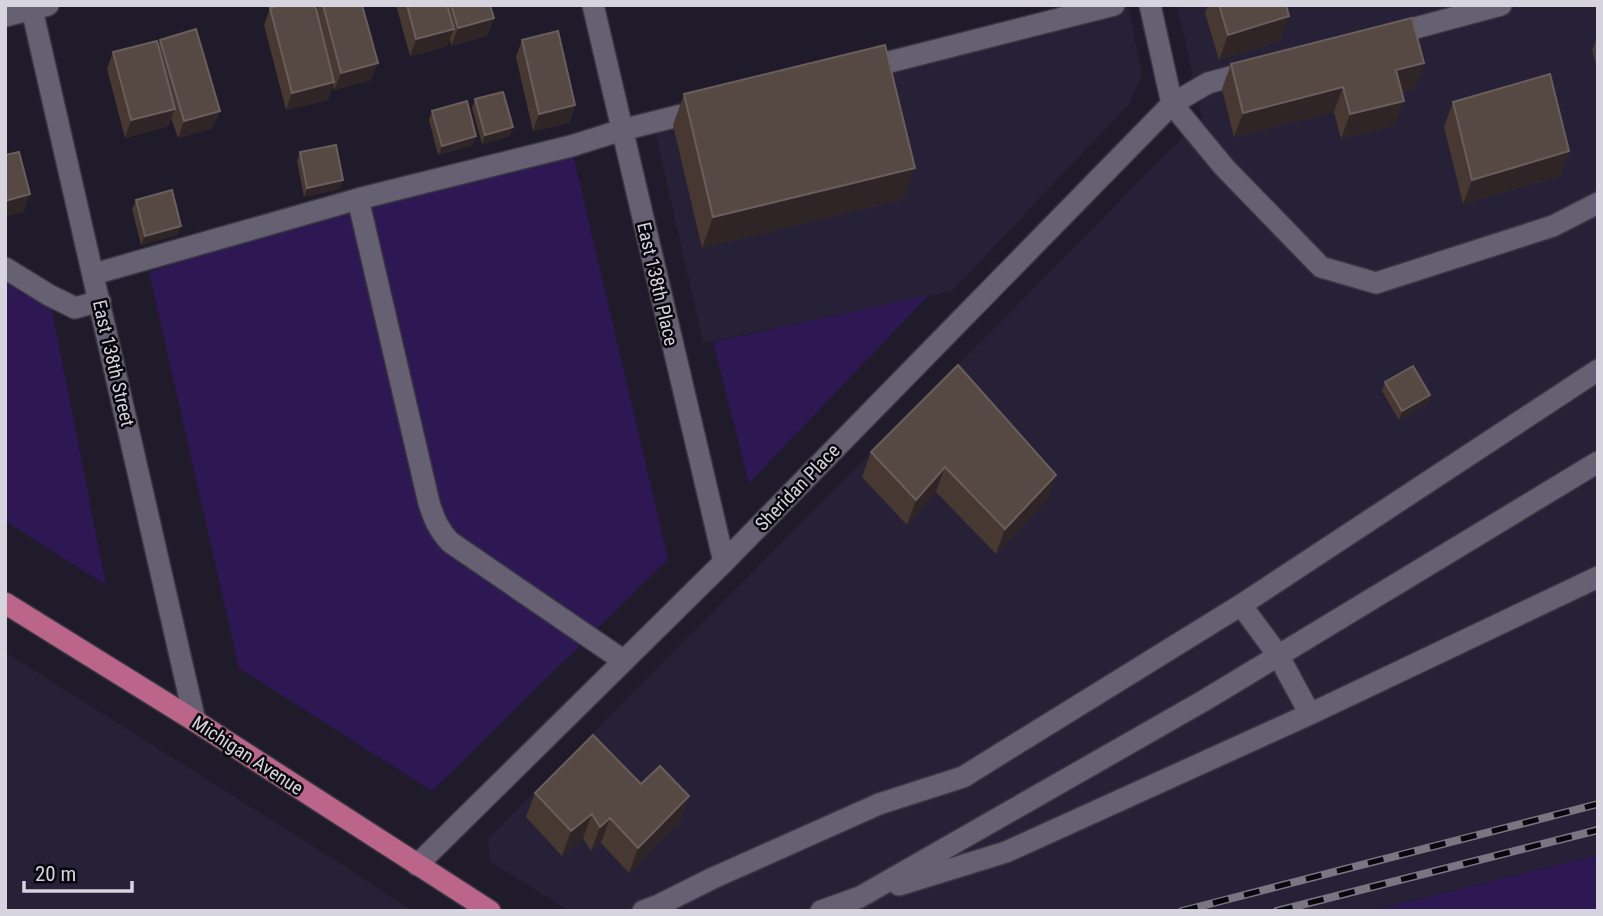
<svg xmlns="http://www.w3.org/2000/svg" width="1603" height="916" viewBox="0 0 1603 916" font-family="'Roboto Condensed',sans-serif">
	<rect width="100%" height="100%" fill="#1f1b2a"/>
	<path fill="#262136" d="M1114 5H1128L1142 74 1130 103 952 291 703 343 653 122Z
		M1177 5H1598V855L1370 911H569L490 861 488 839 1202 118Z
		M5 652 346 867 413 911H5Z"/>
	<path fill="#2d1853" d="M571 146 668 559 432 791 239 668 149 272 358 199Z
		M5 268 49 295 106 585 5 521Z
		M929 295 749 483 713 342Z
		M1598 855V911H1370Z"/>
	<g fill="none" stroke-linecap="round" stroke-linejoin="round">
		<defs>
			<path id="minor" d="M31 5 195 721
				M593 5 724 562
				M1150 5 1172 104 1224 167 1321 267 1376 283 1553 226 1598 203
				M5 16 48 5
				M1389 35 1501 5
				M862 69 1114 5
				M358 199 429 503C434 519 439 530 450 542L624 661
				M5 268 49 295 75 308 100 301
				M94 274 358 199 571 146 622 130 702 110
				M1241 605 1278 655 1310 714 1598 577
				M417 865 724 562 1172 104 1208 83 1253 71
				M899 885 1006 852 1310 714
				M643 911 659 905 713 878 879 804 963 777 1241 605 1598 370
				M821 911 860 897 1205 700 1598 462"/>
			<path id="major" d="M5 603 195 721 490 911"/>
		</defs>
		<use href="#minor" stroke="#3a3743" stroke-width="24"/>
		<use href="#major" stroke="#3a3743" stroke-width="24"/>
		<use href="#minor" stroke="#656172" stroke-width="21"/>
		<use href="#major" stroke="#ba6589" stroke-width="21"/>
		<defs>
			<path id="rail" d="M1182 911 1598 804
				M1277 911 1598 830"/>
		</defs>
		<use href="#rail" stroke="#797682" stroke-width="8"/>
		<use href="#rail" stroke="#08070d" stroke-width="5" stroke-dasharray="16" stroke-linecap="butt"/>
	</g>
	<path fill="#473831" d="M319 5H362L371 80 334 90 333 85 328 100 286 110 264 25 270 8 316 12Z
		M396 5H490L494 18 487 36 451 46 450 39 447 46 410 56Z
		M1208 5H1286L1280 41 1219 60 1205 13Z
		M1598 35V72L1592 50Z
		M160 40 213 128 178 138 171 118 168 126 125 138 107 69 113 52 158 46Z
		M522 40 575 105 569 123 533 131 516 57Z
		M1424 63 1415 88 1401 92 1395 125 1341 139 1334 112 1234 137 1222 89 1231 64Z
		M684 94 904 199 702 248 673 125Z
		M475 99 510 136 482 144 472 108Z
		M1453 102 1569 151 1560 176 1463 204 1444 127Z
		M432 111 473 145 438 155 429 120Z
		M300 152 343 180 339 189 304 197 297 161Z
		M136 200 177 235 141 245 132 209Z
		M1385 382 1430 395 1427 404 1399 420 1382 391Z
		M871 452 1056 475 1047 500 996 554 936 492 907 525 862 477Z
		M641 784 689 796 680 821 629 873 601 843 591 851 583 838 562 856 526 817 535 793Z"/>
	<path fill="#302526" d="M1289 16 1280 41 1219 60 1228 35Z
		M494 18 487 36 451 46 458 28Z
		M454 29 447 46 410 56 416 39Z
		M378 63 371 80 334 90 341 73Z
		M1424 63 1415 88 1387 95 1396 70Z
		M334 82 328 100 286 110 292 93Z
		M1343 87 1334 112 1234 137 1243 113Z
		M1404 101 1395 125 1341 139 1350 114Z
		M575 105 569 123 533 131 539 114Z
		M175 109 168 126 125 138 131 120Z
		M220 111 213 128 178 138 184 121Z
		M513 127 510 136 482 144 485 135Z
		M476 136 473 145 438 155 442 146Z
		M1569 151 1560 176 1463 204 1472 180Z
		M915 168 904 199 702 248 713 217Z
		M343 180 339 189 304 197 307 188Z
		M30 194 24 212 5 217V201Z
		M181 226 177 235 141 245 145 236Z
		M1430 395 1427 404 1399 420 1402 411Z
		M945 467 936 492 907 525 916 500Z
		M1056 475 1047 500 996 554 1005 529Z
		M689 796 680 821 629 873 638 848Z
		M592 814 583 838 562 856 571 831Z
		M610 818 601 843 591 851 600 827Z"/>
	<path fill="#564944" stroke="#6a5e5c" stroke-width="2" d="M280 5H315L334 82 292 93 270 8Z
		M323 5H362L378 63 341 73Z
		M407 5H447L454 29 416 39Z
		M451 5H490L494 18 458 28Z
		M1219 5H1286L1289 16 1228 35Z
		M1412 18 1424 63 1396 70 1404 101 1350 114 1343 87 1243 113 1231 64Z
		M196 29 220 111 184 121 160 40Z
		M558 31 575 105 539 114 522 40Z
		M157 41 175 109 131 120 113 52Z
		M885 45 915 168 713 217 684 94Z
		M1550 74 1569 151 1472 180 1453 102Z
		M503 92 513 127 485 135 475 99Z
		M467 101 476 136 442 146 432 111Z
		M336 145 343 180 307 188 300 152Z
		M19 152 30 194 5 201V155Z
		M172 190 181 226 145 236 136 200Z
		M958 365 1056 475 1005 529 945 467 916 500 871 452Z
		M1413 366 1430 395 1402 411 1385 382Z
		M593 735 641 784 660 766 689 796 638 848 610 818 600 827 592 814 571 831 535 793Z"/>
	<g text-anchor="middle" stroke-width="5" stroke-linejoin="round" paint-order="stroke">
		<g font-size="19" fill="#d6d4de" stroke="#08070d">
			<text transform="translate(658 284) rotate(77)" y="7">East 138th Place</text>
			<text transform="translate(114 363) rotate(77)" y="7">East 138th Street</text>
			<text transform="translate(797 487) rotate(-46)" y="7">Sheridan Place</text>
			<text transform="translate(248 755) rotate(33)" y="7">Michigan Avenue</text>
		</g>
	</g>
	<rect width="1603" height="916" fill="none" stroke="#d6d4de" stroke-width="14"/>
	<path d="M24 881v10h108v-10" fill="none" stroke="#d6d4de" stroke-width="3.5"/>
	<text x="35" y="881" font-size="21" fill="#d6d4de" stroke="#08070d" stroke-width="5" paint-order="stroke">20 m</text>
</svg>
